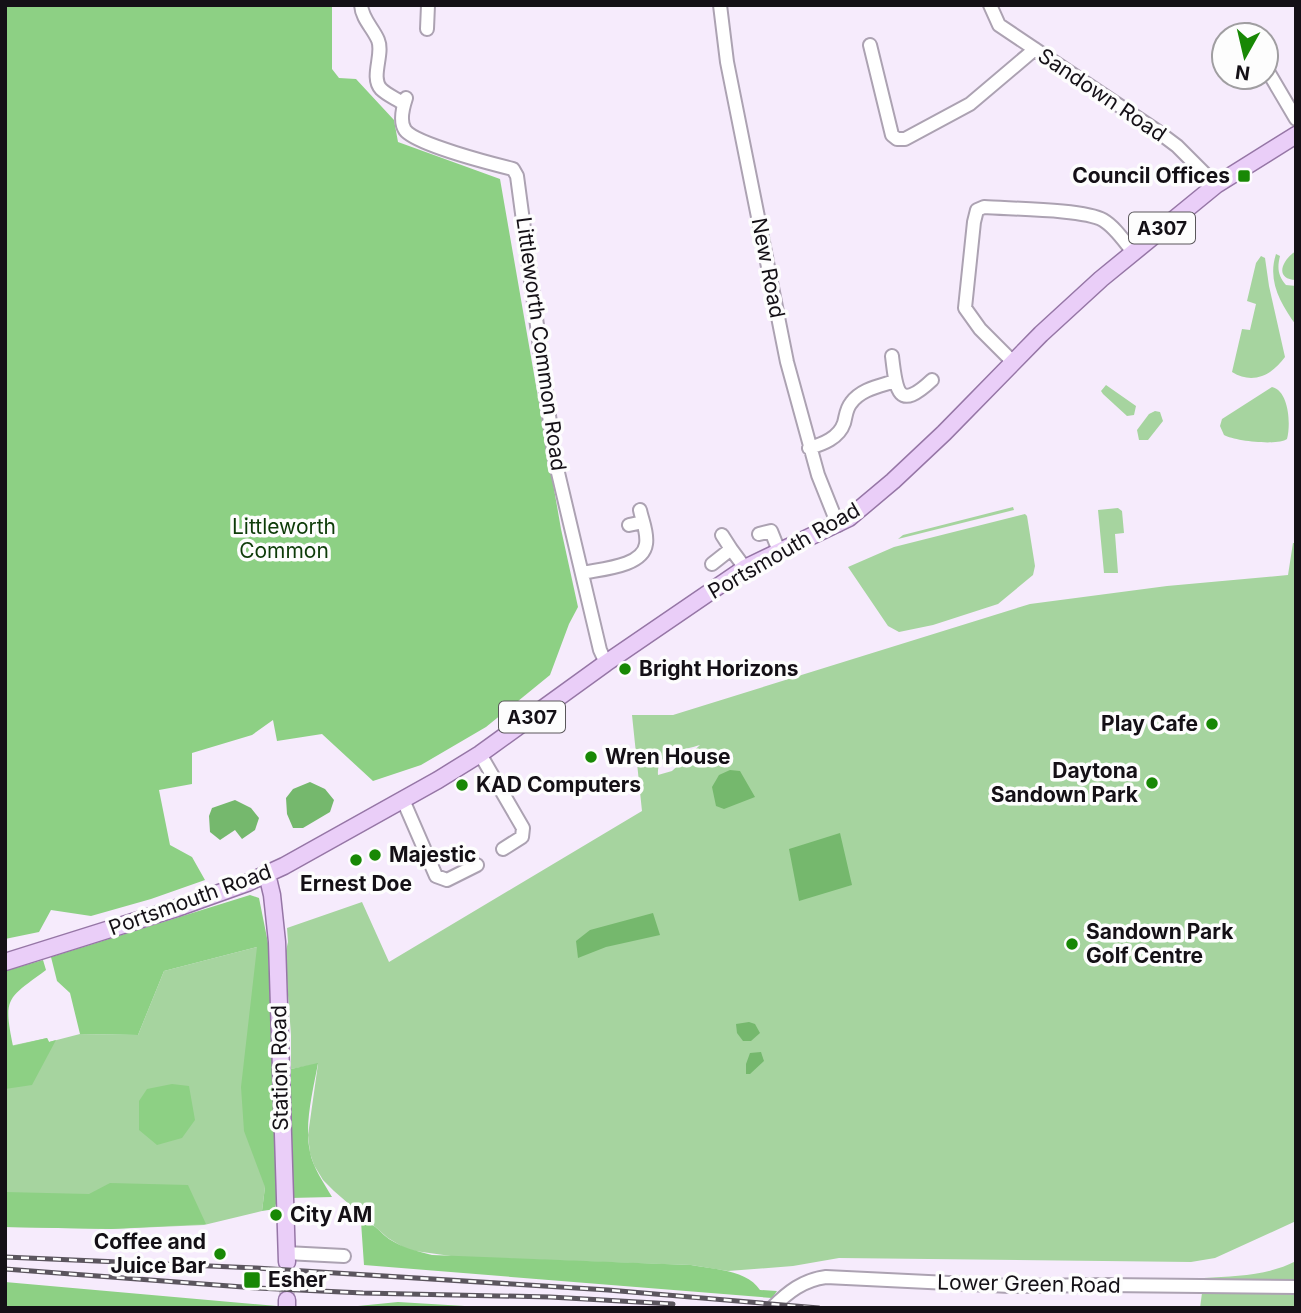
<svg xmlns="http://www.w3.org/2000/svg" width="1301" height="1313" viewBox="0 0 1301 1313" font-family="Inter,sans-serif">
	<rect width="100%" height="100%" fill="#f6ebfc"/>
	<path fill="#a6d49f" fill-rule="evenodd" d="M1296 251V280C1273 279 1283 259 1296 251Z
		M1276 254 1280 256C1277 268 1278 276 1286 285L1296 286V325C1281 304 1267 281 1276 254Z
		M1261 256 1265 258 1269 286 1285 357C1272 375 1253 385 1232 372L1242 329 1250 330 1256 304 1247 301 1256 263Z
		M1106 385 1136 406 1134 415 1127 416 1103 394 1101 391Z
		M1272 387C1289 391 1291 424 1287 439 1277 446 1235 441 1224 435L1220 426 1222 419Z
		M1155 411 1160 412 1163 421 1148 440H1139L1137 430 1149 414Z
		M1013 507 1014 510 898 539 903 535Z
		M1118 508 1122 511 1124 533 1115 534 1118 573H1104L1098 510Z
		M1025 514 1027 516 1035 566 1033 575 998 604 933 625 899 632 888 626 848 567 894 547Z
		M1293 543H1296V1221L1215 1258 1191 1262 839 1258 793 1266 728 1271 691 1265 458 1257 408 1250 388 1238 334 1191 323 1180 314 1165 310 1153 308 1135 318 1064 291 1069V1035L285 955 288 942 287 928 362 902 389 962 642 811 632 715H673L1030 604 1167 586 1288 575ZM700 745 672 771 658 775C656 752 681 751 700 745Z
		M257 947 265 1187 262 1211 204 1225 111 1229 5 1227V1047L47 1038 49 1042 80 1034 138 1035 164 971Z
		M1296 1261V1308H1200L1204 1278C1235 1276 1267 1276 1296 1261Z"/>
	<path fill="#8dd084" d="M5 5H332V69L339 78 356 79 394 120 398 142 500 179 561 529 578 607 569 624 550 675 486 727 421 765 373 781 322 734 277 741 273 720 252 735 192 753V784L159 790 170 845 192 857 205 880 151 899 91 916 51 910 39 932 5 939Z
		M250 895 259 898 268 943 277 1198 275 1209 262 1211 265 1187 244 1131 241 1087 257 947 164 971 138 1035 80 1034 70 993 57 981 51 957Z
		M43 960 46 970C7 999 3 997 13 1046L47 1038 49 1042 56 1040 32 1085 5 1089V971Z
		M318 1063C313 1091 304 1124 310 1152 313 1168 324 1183 332 1197L290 1198 291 1069Z
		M172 1084 189 1086 195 1120 182 1138 157 1145 139 1130V1101L147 1089Z
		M110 1183 188 1185 206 1224 111 1229 5 1227V1192L89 1194Z
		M361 1222C377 1224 377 1230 389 1239 403 1248 416 1251 432 1255L691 1265C713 1269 747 1270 760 1290L777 1291 772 1298 364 1265Z
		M5 1282 277 1306V1308H5Z
		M398 1302 498 1308 358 1306Z"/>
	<path fill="#75b86d" d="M730 770 740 771 755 797 724 809 716 806 712 787 719 775Z
		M310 782 325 789 334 800 330 812 303 828H293L287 814 286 798 293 789Z
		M235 800 251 808 259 818 255 830 242 839 235 830 220 840 210 832 209 816 212 808Z
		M840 833 852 885 799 901 789 849Z
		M653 913 660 935 606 947 578 958 576 941 590 930Z
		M749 1022 755 1024 760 1033 751 1041H743L737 1033 736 1024Z
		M761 1052 764 1061 750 1074H746V1064L750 1053Z"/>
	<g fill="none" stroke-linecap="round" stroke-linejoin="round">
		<path stroke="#d4cada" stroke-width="16" stroke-dasharray="16 8" stroke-linecap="butt" d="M287 1262V1300"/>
		<defs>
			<path id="minor" d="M361 5C362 19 373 28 378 40 384 54 370 77 381 89 387 95 397 99 404 104
				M720 5 727 62 787 362 818 475 838 525
				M990 5 999 25 1157 131 1177 146 1216 185
				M427 29 428 5
				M1248 30 1250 35
				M870 45 892 135 897 139H905L970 104 1035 49
				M1266 68 1296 119
				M406 98C403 107 399 121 405 130 415 144 493 164 513 169L517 176 555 460 600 650 606 663
				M892 356C896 391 898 412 932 380
				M1013 362 980 329 965 308 974 222 977 210 984 207C1010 209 1084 209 1103 220 1115 227 1124 241 1133 252
				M809 448C823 444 839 438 844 423 846 416 846 409 851 403 861 389 880 386 895 381
				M629 525 643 522
				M759 534 771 531 779 551
				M722 535 731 549
				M712 564 731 549 745 568
				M582 573C600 569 643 567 646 544 648 533 642 520 640 510
				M480 754 523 828 522 837 503 849
				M403 800 436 876 447 880 477 865
				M286 1253 344 1256
				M772 1308C788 1292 803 1280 826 1277L1010 1286 1106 1285 1296 1287"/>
			<path id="major" d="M267 874 272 895 277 942 287 1262
				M5 962 177 908 247 883 284 866 438 780 480 754 606 663 745 568 849 518 893 481 944 433 1041 334 1101 279 1216 185 1296 135
				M287 1308V1300"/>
		</defs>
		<use href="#minor" stroke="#aca2b2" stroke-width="16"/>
		<use href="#major" stroke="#9676a6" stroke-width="19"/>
		<use href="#minor" stroke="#fff" stroke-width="12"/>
		<use href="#major" stroke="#eacef8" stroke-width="16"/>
		<defs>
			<path id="rail" d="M5 1257 256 1268 608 1290 819 1308
				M5 1269 257 1288 363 1293 550 1297 673 1304"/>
		</defs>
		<use href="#rail" stroke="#5b555e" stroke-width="5"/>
		<use href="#rail" stroke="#fdfdfd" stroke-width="2.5" stroke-dasharray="8" stroke-linecap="butt"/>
	</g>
	<g fill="#188805" stroke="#fdfdfd" stroke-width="2.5">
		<rect x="1237" y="169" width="14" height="14" rx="3.5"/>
		<circle cx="625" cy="669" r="7"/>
		<circle cx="1212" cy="724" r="7"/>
		<circle cx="591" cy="757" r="7"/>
		<circle cx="1152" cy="783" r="7"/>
		<circle cx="462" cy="785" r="7"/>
		<circle cx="375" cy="855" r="7"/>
		<circle cx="356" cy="860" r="7"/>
		<circle cx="1072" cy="944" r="7"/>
		<circle cx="276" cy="1215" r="7"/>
		<circle cx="220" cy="1254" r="7"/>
		<rect x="243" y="1271" width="18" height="18" rx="3.5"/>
	</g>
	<g text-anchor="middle" stroke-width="7" stroke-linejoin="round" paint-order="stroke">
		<g fill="#fdfdfd" stroke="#5a575b" stroke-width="2">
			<rect x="1129" y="212.5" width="66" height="31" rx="5"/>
			<rect x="499" y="701.5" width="66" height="31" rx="5"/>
		</g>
		<g font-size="19" font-weight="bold" fill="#141016">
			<text x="1162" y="235">A307</text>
			<text x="532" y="724">A307</text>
		</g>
		<g font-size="21" fill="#141016" stroke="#fdfdfd">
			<text transform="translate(1102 95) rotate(34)" y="7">Sandown Road</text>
			<text transform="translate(768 268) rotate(79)" y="7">New Road</text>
			<text transform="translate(541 344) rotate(82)" y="7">Littleworth Common Road</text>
			<text transform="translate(784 551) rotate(-30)" y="7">Portsmouth Road</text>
			<text transform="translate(190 900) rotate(-20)" y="7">Portsmouth Road</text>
			<text transform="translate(280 1068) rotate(-91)" y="7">Station Road</text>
			<text transform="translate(1029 1284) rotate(1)" y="7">Lower Green Road</text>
		</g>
		<g font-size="21" font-weight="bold" fill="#141016" stroke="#fdfdfd" text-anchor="start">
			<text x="1230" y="183" text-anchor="end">Council Offices</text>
			<text x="639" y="676">Bright Horizons</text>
			<text x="1198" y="731" text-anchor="end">Play Cafe</text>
			<text x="605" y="764">Wren House</text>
			<text x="1138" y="778" text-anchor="end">Daytona<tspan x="1138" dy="24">Sandown Park</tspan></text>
			<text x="476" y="792">KAD Computers</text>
			<text x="389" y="862">Majestic</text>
			<text x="356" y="891" text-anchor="middle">Ernest Doe</text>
			<text x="1086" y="939">Sandown Park<tspan x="1086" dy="24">Golf Centre</tspan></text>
			<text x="290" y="1222">City AM</text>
			<text x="206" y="1249" text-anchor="end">Coffee and<tspan x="206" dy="24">Juice Bar</tspan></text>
			<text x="268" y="1287">Esher</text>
		</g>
		<g font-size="21" fill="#0d3b08" stroke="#fdfdfd">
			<text x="284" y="534">Littleworth<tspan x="284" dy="24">Common</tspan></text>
		</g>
	</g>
	<rect width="1301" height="1313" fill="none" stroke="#141016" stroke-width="14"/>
	<g transform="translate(1245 56) rotate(188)"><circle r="33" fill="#fdfdfd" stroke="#a09ea1" stroke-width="2"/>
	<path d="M0-5L12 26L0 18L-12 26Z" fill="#188805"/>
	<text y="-10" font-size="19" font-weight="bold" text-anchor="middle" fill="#141016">N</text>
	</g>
</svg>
